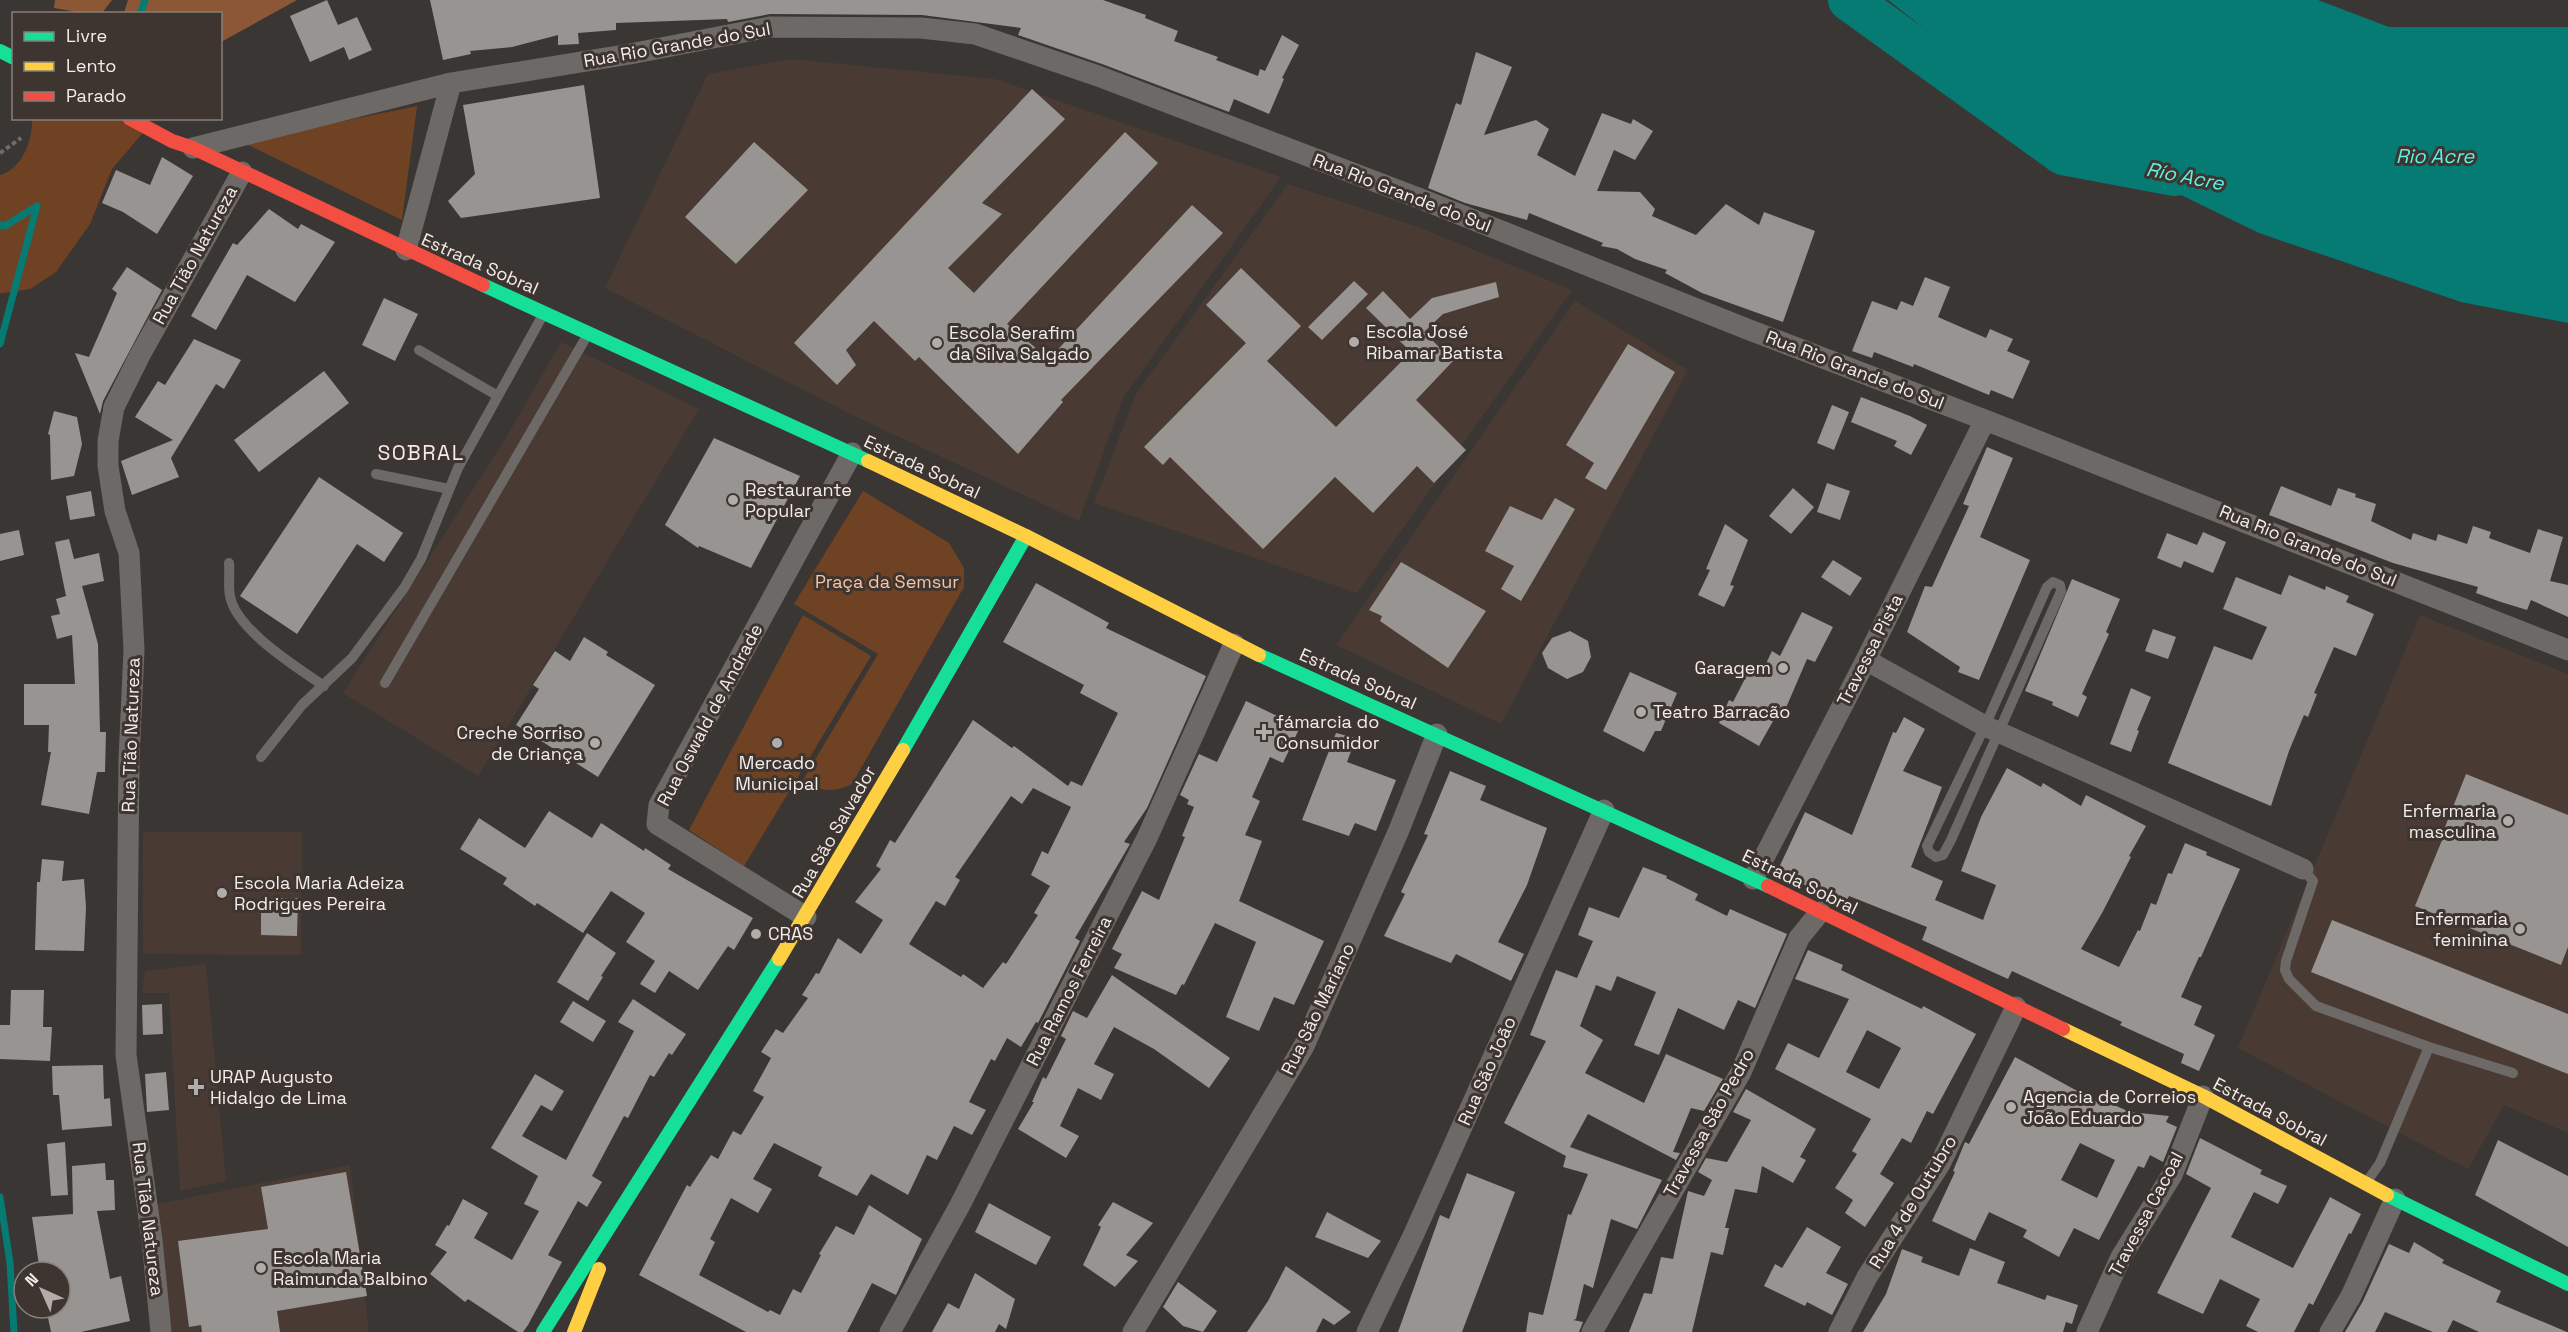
<svg xmlns="http://www.w3.org/2000/svg" width="2568" height="1332" viewBox="0 0 2568 1332" font-family="'Space Grotesk',sans-serif">
	<rect width="100%" height="100%" fill="#3a3634"/>
	<path fill="#493b33" d="M790 59 995 79 1281 177 1123 398 1079 521 852 415 605 288 708 74Z
		M1288 184 1418 227 1572 290 1357 593 1094 503 1136 394Z
		M1575 301 1688 370 1501 724 1336 645Z
		M561 342 699 409 478 776 343 693 507 436Z
		M2420 615 2568 674V1133L2504 1105 2468 1169 2238 1048Z
		M143 832H302L301 955 143 954Z
		M206 964 226 1181 180 1191 169 993H142L145 971Z
		M350 1165 369 1332H167L153 1205Z"/>
	<path fill="#704224" d="M417 106 402 220 242 142Z
		M32 119H128L147 128 112 169 90 224 56 272 30 289 3 293H0V175C22 169 33 140 32 119Z
		M863 491 949 543 964 568V587L852 784C835 793 819 792 803 780L878 654 794 604Z
		M803 615 871 656 744 866 689 830Z"/>
	<path fill="#8c5735" d="M55 0H112L102 13H83L54 8Z
		M128 0H297L221 42 220 14 124 13Z"/>
	<path fill="#057b74" d="M1888 0H2318L2389 27H2568V323L2461 302 2259 233 2064 138Z"/>
	<g fill="none" stroke-linecap="round" stroke-linejoin="round">
		<path stroke="#057b74" stroke-width="7" d="M140 14 145 0
			M0 225 5 226 37 206
			M0 344 37 206
			M0 1197 10 1263 14 1332"/>
		<path stroke="#057b74" stroke-width="42" d="M1849 0 2063 154 2175 175"/>
	</g>
	<path fill="#989492" fill-rule="evenodd" d="M327 0 338 25 357 17 372 50 349 60 344 47 310 62 290 16Z
		M430 0H1103L1146 15 1145 18 1178 31 1174 41 1218 57 1216 60 1258 76 1260 69 1265 71 1282 35 1299 45 1282 78 1284 79 1269 114 1234 99 1229 112 1102 64 1018 35 1021 28 922 15 770 14 728 22 727 19 616 23V30L578 33 579 44 558 45V35L512 47 470 51 471 54 443 60Z
		M1476 52 1512 67 1484 135 1536 120 1549 129 1537 155 1575 176 1602 113 1631 124 1633 119 1653 131 1635 160 1614 150 1597 191 1640 192 1655 209 1652 216 1696 235 1726 204 1759 225 1764 212 1815 231 1783 322 1702 293 1665 273 1667 270 1635 259 1617 249 1601 246 1603 243 1529 213 1527 220 1465 203 1428 188 1456 103 1461 105Z
		M584 85 600 198 461 218 448 201 475 174 463 105Z
		M1032 89 1065 119 982 203 1002 214 948 268 974 293 1125 132 1158 163 1007 324 1049 359 1192 205 1223 233 1061 400 1063 402 1018 454 919 357 915 361 874 321 846 350 856 365 837 385 794 343Z
		M754 142 808 190 736 264 685 217Z
		M162 157 193 176 157 234 123 212 102 203 116 170 150 185Z
		M269 209 298 229 301 224 335 242 295 302 247 275 216 330 191 316 233 243 237 245Z
		M127 267 162 290 103 401 100 414 75 353 89 357 117 293 112 289Z
		M1241 268 1301 326 1267 361 1336 427 1411 352 1366 308 1383 291 1410 319 1432 298 1496 282 1499 297 1443 314 1424 332 1453 361 1416 400 1466 450 1434 483 1417 466 1373 513 1335 477 1263 549 1170 457 1163 465 1144 447 1246 343 1206 305Z
		M1925 277 1950 287 1938 317 1986 338 1990 329 2013 339 2007 351 2030 361 2013 399 1991 390 1989 395 1914 364 1913 367 1874 352 1872 358 1852 351 1872 301 1897 310 1901 301 1913 306Z
		M1354 281 1368 294 1322 340 1308 327Z
		M384 298 418 314 395 361 362 345Z
		M194 339 241 360 224 389 216 384 171 458 179 477 132 495 121 461 173 440 135 417 158 381 165 385Z
		M1628 344 1675 372 1606 490 1585 478 1594 463 1566 445Z
		M324 371 349 403 259 472 234 440Z
		M1861 397 1910 416 1927 425 1911 455 1894 446 1897 441 1851 422Z
		M1832 405 1849 412 1834 450 1817 443Z
		M54 411 77 417 82 444 74 476 51 480 50 435 48 434Z
		M714 438 800 476 751 568 699 546 698 548 665 525Z
		M1987 447 2013 458 1980 537 2030 560 1979 680 1958 672 1960 667 1907 632 1925 586 1932 587 1969 506 1963 504Z
		M319 477 403 533 384 562 357 544 297 634 240 596Z
		M1827 483 1850 491 1840 520 1817 512Z
		M2281 486 2331 506 2338 488 2356 494 2355 497 2376 504 2371 521 2411 540 2413 533 2436 541 2438 534 2467 544 2473 526 2491 532 2489 538 2530 553 2538 529 2563 537 2550 581 2568 585V617L2531 600 2527 610 2501 602 2476 593 2478 587 2393 563 2269 515Z
		M1793 488 1814 507 1791 534 1769 516Z
		M91 491 95 516 70 520 66 496Z
		M1555 498 1575 509 1521 601 1501 589 1514 566 1485 551 1510 506 1542 520Z
		M1725 524 1748 540 1730 585 1734 586 1724 607 1698 595 1710 570 1706 569Z
		M19 530 24 555 0 561V534Z
		M2203 532 2226 542 2213 573 2184 561 2181 568 2157 558 2167 533 2197 545Z
		M69 539 74 559 99 553 104 581 82 586 98 644 100 732H106L105 772H97L89 814 41 805 51 752H48L49 725H24V684H75L72 635 57 639 51 616 60 614 56 599 66 596 55 542Z
		M1833 560 1862 578 1850 596 1821 577Z
		M1401 562 1486 611 1448 668 1380 621 1382 616 1369 610Z
		M2289 575 2325 590 2326 586 2349 596 2346 602 2374 614 2356 656 2334 647 2314 693 2317 694 2308 717 2304 715 2289 751 2271 806 2168 763 2214 646 2252 660 2267 627 2223 609 2236 577 2281 595Z
		M2072 579 2120 599 2106 632 2109 634 2082 694 2087 697 2078 717 2052 705 2053 702 2025 691Z
		M1036 583 1109 623 1106 628 1206 676 1147 808 1124 842 1130 844 1075 938 1080 941 1038 1023 1036 1022 1021 1047 1007 1038 995 1061 991 1059 969 1102 986 1110 972 1135 954 1126 937 1160 927 1155 908 1195 871 1174 857 1196 818 1176 822 1167 774 1143 753 1179 772 1189 758 1213 731 1198 710 1239 715 1242 699 1275 768 1312 770 1310 780 1315 793 1289 801 1293 821 1255 819 1254 836 1226 854 1235 869 1205 922 1239 896 1295 872 1283 847 1332H746L639 1275 687 1185 690 1187 711 1155 718 1159 733 1131 741 1135 764 1097 753 1091 771 1058 761 1052 776 1029 783 1033 808 998 802 995 816 973 819 974 838 938 861 954 883 920 855 902 881 869 876 866 890 840 895 843 973 720 1012 748 1014 746 1068 786 1071 781 1082 786 1118 713 1080 693 1084 685 1003 642ZM1033 788 1071 807 1048 854 1042 851 1031 875 1050 886 1034 913 1038 915 1006 964 1003 962 983 988 963 974 961 977 909 944 936 901 945 906 960 880 955 877 1011 796 1022 804Z
		M1802 612 1833 627 1815 662 1807 659 1782 717 1777 714 1759 746 1719 723 1729 700 1733 702 1750 669 1761 674 1772 651 1780 656Z
		M2153 629 2176 637 2168 659 2145 651Z
		M1570 631 1588 641 1591 657 1583 672 1567 679 1548 668 1542 653 1552 638Z
		M584 637 608 652 606 655 655 685 598 777 516 725 539 689 533 685 555 651 570 661Z
		M1630 672 1677 693 1661 731H1655L1644 752 1603 731Z
		M2131 688 2151 697 2137 730 2139 731 2131 752 2110 744Z
		M1246 701 1300 727 1283 763 1270 757 1252 797 1260 801 1245 835 1262 841 1239 901 1324 941 1294 1005 1274 997 1259 1031 1226 1017 1256 942 1215 923 1184 985 1182 984 1176 995 1114 968 1122 954 1112 949 1142 891 1159 900 1185 837 1182 836 1194 807 1187 804 1189 800 1180 795 1199 754 1217 762Z
		M1904 717 1925 729 1903 771 1942 787 1911 867 1943 881 1935 900 1983 920 1996 885 1961 871 1981 817 2007 768 2041 787 2043 783 2081 806 2086 795 2146 826 2129 856 2131 857 2102 913 2081 949 2119 967 2138 930 2140 931 2151 903 2156 905 2168 873 2172 874 2185 843 2207 852 2206 855 2240 869 2201 957H2199L2181 997 2202 1006 2194 1025 2215 1035 2199 1071 2181 1063 2184 1054 2120 1025 2122 1022 2012 971 2008 979 1922 940 1927 927 1849 896 1845 904 1777 872 1805 812 1852 835 1893 732 1896 733Z
		M1336 733 1356 738 1347 762 1396 780 1376 831 1355 823 1349 836 1302 820Z
		M1450 771 1486 786 1480 800 1547 828 1527 885 1498 942 1524 954 1511 981 1456 954 1451 963 1384 936 1405 894 1401 892 1428 835 1424 834Z
		M2466 774 2568 815V947L2561 965 2415 906 2447 828 2445 827Z
		M549 811 592 838 601 823 644 851 645 848 671 865 668 869 753 918 734 950 728 946 698 990 669 971 655 993 640 984 655 961 626 942 645 913 611 891 583 933 537 903 535 906 503 884 507 878 460 849 479 818 525 848Z
		M42 859 64 861 62 881 84 879 86 907 84 951 35 950 37 882H40Z
		M1643 867 1667 876 1666 878 1698 894 1695 900 1727 916 1730 909 1787 934 1755 1008 1738 1000 1724 1030 1678 1008 1659 1055 1634 1045 1656 992 1617 976 1611 991 1596 985 1580 1026 1603 1040 1585 1073 1644 1103 1666 1054 1723 1079 1704 1111 1691 1108 1673 1152 1680 1153 1676 1160 1588 1114 1570 1147 1662 1180 1637 1229 1611 1219 1593 1288 1584 1284 1576 1319 1573 1320 1583 1322 1579 1332H1526L1529 1312 1543 1315 1568 1214 1571 1215 1588 1174 1563 1167 1566 1156 1504 1123 1546 1041 1530 1035 1556 970 1577 978 1593 941 1578 935 1589 907 1619 918Z
		M261 898H298L297 936 261 935Z
		M2332 920 2568 1014V1074L2311 972Z
		M587 933 616 953 601 976 603 977 588 1001 557 982Z
		M1808 950 1843 965 1841 970 1922 1009 1923 1006 1976 1034 1933 1114 1927 1111 1911 1143 1902 1138 1880 1174 1894 1183 1865 1227 1845 1213 1853 1200 1835 1188 1857 1154 1852 1151 1871 1119 1775 1069 1788 1043 1819 1058 1849 999 1795 979ZM1867 1030 1901 1048 1879 1089 1846 1072Z
		M1112 975 1230 1058 1209 1088 1154 1049 1114 1027 1094 1064 1114 1074 1101 1100 1078 1088 1060 1126 1079 1136 1066 1158 1018 1129 1034 1102H1032L1043 1077 1046 1079 1066 1039 1061 1036 1073 1011 1087 1018Z
		M11 990H44L43 1027H52L50 1061 0 1059V1025H10Z
		M633 999 686 1034 672 1055 669 1053 654 1077 650 1075 628 1118 624 1116 592 1176 602 1182 587 1207 578 1201 548 1255 562 1262 528 1325 523 1332H518L468 1299 465 1302 430 1274 447 1252 435 1245 447 1225 449 1226 463 1199 488 1213 474 1238 512 1260 539 1211 524 1204 538 1176 491 1148 535 1074 564 1091 552 1111 541 1105 522 1136 566 1160 634 1031 618 1022Z
		M573 1001 606 1021 593 1042 560 1022Z
		M162 1004 163 1034 143 1035 142 1005Z
		M2015 1057 2103 1105 2105 1101 2130 1112 2169 1116 2166 1122 2177 1127 2163 1162 2150 1155 2144 1168 2138 1166 2099 1240 2074 1228 2059 1257 2023 1237 2027 1230 1989 1212 1975 1241 1932 1221 1955 1172 1953 1171 1965 1142 1969 1144ZM2080 1143 2115 1160 2097 1198 2061 1180Z
		M103 1065 104 1099 110 1098 112 1126 62 1130 59 1095H53L52 1066Z
		M166 1072 169 1110 147 1112 145 1074Z
		M1746 1089 1816 1129 1800 1157 1806 1160 1793 1183 1762 1166 1757 1193 1735 1189 1725 1228H1729L1723 1255 1711 1252 1692 1332H1629L1644 1293 1652 1294 1661 1257 1673 1259 1688 1191 1704 1196 1712 1180 1698 1172 1706 1158 1727 1162 1751 1120 1733 1112Z
		M2200 1138 2262 1170 2260 1174 2287 1186 2278 1204 2254 1192 2231 1237 2293 1268 2330 1197 2361 1214 2351 1234 2349 1233 2313 1305 2309 1303 2294 1332H2258L2246 1326 2260 1299 2220 1279 2203 1314 2157 1293 2211 1188 2186 1174Z
		M2498 1140 2568 1176V1247L2475 1195Z
		M65 1142 68 1195 51 1196 47 1144Z
		M105 1163 106 1180H114L115 1210 97 1211 110 1279 121 1276 130 1321 81 1332H51L46 1308H60V1272H40L32 1217 73 1214 72 1166Z
		M346 1172 367 1296 277 1311 280 1332H202L201 1325 189 1327 178 1241 268 1229 261 1187Z
		M1467 1173 1515 1192 1462 1332H1398L1440 1215 1449 1219Z
		M1113 1202 1153 1223 1126 1255 1138 1261 1115 1287 1083 1265 1101 1227 1098 1225Z
		M989 1203 1051 1237 1036 1265 975 1232Z
		M1327 1212 1381 1241 1368 1258 1315 1237Z
		M1807 1227 1841 1247 1826 1273 1848 1284 1832 1315 1807 1302 1805 1306 1764 1286 1775 1264 1782 1268Z
		M2414 1242 2444 1260 2442 1263 2501 1291 2496 1302 2567 1332H2479L2453 1320 2447 1332H2433L2385 1312 2375 1332H2345L2363 1301 2389 1244 2409 1253Z
		M1970 1248 2005 1262 1997 1283 2045 1300 2047 1295 2078 1305 2072 1324 2066 1322 2063 1332H1863L1886 1294 1902 1249 1923 1257 1921 1262 1959 1276Z
		M1286 1266 1351 1312 1334 1325 1323 1318 1316 1332H1247L1268 1301Z
		M975 1273 1015 1299 1006 1329 999 1324 995 1332H932L948 1303 959 1309Z
		M1178 1282 1217 1311 1203 1332 1183 1326 1163 1307Z"/>
	<g fill="none" stroke-linecap="round" stroke-linejoin="round">
		<path stroke="#6f6c6a" stroke-width="4" stroke-dasharray="4.5 3" stroke-linecap="butt" d="M0 153 21 138"/>
		<path stroke="#6d6967" stroke-width="10" d="M419 350 498 396
			M376 474 449 489
			M229 563C230 574 228 586 230 596 236 630 297 667 324 686
			M2053 582 2060 585 2061 591 1951 840 1943 855 1936 857 1929 852 1927 846 1985 726 2047 587Z
			M385 683 588 334
			M261 757 302 705 352 658 404 588 421 559 458 468 544 313
			M2303 869 2313 881 2286 961 2285 970 2289 979 2316 1006 2429 1047 2380 1163 2366 1183
			M2429 1047 2513 1073"/>
		<path stroke="#6d6967" stroke-width="21" d="M193 148 451 83 630 54 770 27 921 28 975 34 1098 76 1421 199 1747 329 1985 420 2568 650
			M406 250 451 83
			M1866 660 1985 726 2303 869
			M1753 879 1866 660 1985 420
			M806 917 657 824 659 805 852 453
			M161 1332 152 1240 126 1055 129 759 134 650 129 553 115 511 108 466V441L114 407 140 355 242 172
			M890 1332 960 1205 1147 838 1234 644
			M1133 1332 1304 1046 1399 830 1437 734
			M1367 1332 1413 1236 1604 810
			M1592 1332 1741 1072 1799 938 1820 912
			M1839 1332 1867 1277 1940 1164 2016 1007
			M2087 1332 2121 1257 2172 1175 2203 1096
			M2330 1332 2351 1296 2395 1199"/>
		<path stroke="#16e098" stroke-width="14" d="M0 51 14 58
			M483 285 868 461
			M1259 655 1768 886
			M903 750 1026 536
			M2387 1195 2568 1284
			M543 1332 779 959"/>
		<path stroke="#ffcf43" stroke-width="14" d="M868 461 1026 536 1259 655
			M779 959 903 750
			M2063 1029 2203 1096 2387 1195
			M574 1332 599 1269"/>
		<path stroke="#f24e42" stroke-width="14" d="M129 118 172 141 193 148 483 285
			M1768 886 2063 1029"/>
	</g>
	<g fill="#b2adaa" stroke="#3e3530" stroke-width="2">
		<circle cx="1354" cy="342" r="6"/>
		<circle cx="937" cy="343" r="6"/>
		<circle cx="733" cy="500" r="6"/>
		<circle cx="1783" cy="668" r="6"/>
		<circle cx="1641" cy="712" r="6"/>
		<path d="M1261 723h6v6h6v6h-6v6h-6v-6h-6v-6h6z"/>
		<circle cx="595" cy="743" r="6"/>
		<circle cx="777" cy="743" r="6"/>
		<circle cx="2508" cy="821" r="6"/>
		<circle cx="222" cy="893" r="6"/>
		<circle cx="2520" cy="929" r="6"/>
		<circle cx="756" cy="934" r="6"/>
		<path d="M193 1078h6v6h6v6h-6v6h-6v-6h-6v-6h6z"/>
		<circle cx="2011" cy="1107" r="6"/>
		<circle cx="261" cy="1268" r="6"/>
	</g>
	<g text-anchor="middle" stroke-width="6" stroke-linejoin="round" paint-order="stroke">
		<g font-size="18" fill="#f3edea" stroke="#3e3530">
			<text transform="translate(677 45) rotate(-10)" y="6">Rua Rio Grande do Sul</text>
			<text transform="translate(1402 193) rotate(21)" y="6">Rua Rio Grande do Sul</text>
			<text transform="translate(195 255) rotate(-61)" y="6">Rua Tião Natureza</text>
			<text transform="translate(480 264) rotate(24)" y="6">Estrada Sobral</text>
			<text transform="translate(1855 370) rotate(21)" y="6">Rua Rio Grande do Sul</text>
			<text transform="translate(922 467) rotate(25)" y="6">Estrada Sobral</text>
			<text transform="translate(2308 546) rotate(22)" y="6">Rua Rio Grande do Sul</text>
			<text transform="translate(1870 650) rotate(-63)" y="6">Travessa Pista</text>
			<text transform="translate(1358 679) rotate(24)" y="6">Estrada Sobral</text>
			<text transform="translate(710 715) rotate(-62)" y="6">Rua Oswald de Andrade</text>
			<text transform="translate(131 735) rotate(-88)" y="6">Rua Tião Natureza</text>
			<text transform="translate(834 832) rotate(-60)" y="6">Rua São Salvador</text>
			<text transform="translate(1800 882) rotate(26)" y="6">Estrada Sobral</text>
			<text transform="translate(1069 991) rotate(-63)" y="6">Rua Ramos Ferreira</text>
			<text transform="translate(1318 1009) rotate(-64)" y="6">Rua São Mariano</text>
			<text transform="translate(1487 1071) rotate(-66)" y="6">Rua São João</text>
			<text transform="translate(2270 1112) rotate(28)" y="6">Estrada Sobral</text>
			<text transform="translate(1709 1123) rotate(-61)" y="6">Travessa São Pedro</text>
			<text transform="translate(1913 1202) rotate(-59)" y="6">Rua 4 de Outubro</text>
			<text transform="translate(2146 1214) rotate(-62)" y="6">Travessa Cacoal</text>
			<text transform="translate(148 1219) rotate(83)" y="6">Rua Tião Natureza</text>
		</g>
		<g font-size="18" fill="#f3edea" stroke="#3e3530" text-anchor="start">
			<text x="1366" y="338">Escola José<tspan x="1366" dy="21">Ribamar Batista</tspan></text>
			<text x="949" y="339">Escola Serafim<tspan x="949" dy="21">da Silva Salgado</tspan></text>
			<text x="745" y="496">Restaurante<tspan x="745" dy="21">Popular</tspan></text>
			<text x="1771" y="674" text-anchor="end">Garagem</text>
			<text x="1653" y="718">Teatro Barracão</text>
			<text x="1276" y="728">fámarcia do<tspan x="1276" dy="21">Consumidor</tspan></text>
			<text x="583" y="739" text-anchor="end">Creche Sorriso<tspan x="583" dy="21">de Criança</tspan></text>
			<text x="777" y="769" text-anchor="middle">Mercado<tspan x="777" dy="21">Municipal</tspan></text>
			<text x="2496" y="817" text-anchor="end">Enfermaria<tspan x="2496" dy="21">masculina</tspan></text>
			<text x="234" y="889">Escola Maria Adeiza<tspan x="234" dy="21">Rodrigues Pereira</tspan></text>
			<text x="2508" y="925" text-anchor="end">Enfermaria<tspan x="2508" dy="21">feminina</tspan></text>
			<text x="768" y="940">CRAS</text>
			<text x="210" y="1083">URAP Augusto<tspan x="210" dy="21">Hidalgo de Lima</tspan></text>
			<text x="2023" y="1103">Agencia de Correios<tspan x="2023" dy="21">João Eduardo</tspan></text>
			<text x="273" y="1264">Escola Maria<tspan x="273" dy="21">Raimunda Balbino</tspan></text>
		</g>
		<g font-size="18" fill="#fac4a4" stroke="#3e3530">
			<text x="887" y="588">Praça da Semsur</text>
		</g>
		<g font-size="20" font-style="italic" fill="#5ef1e4" stroke="#3e3530">
			<text x="2435" y="163">Rio Acre</text>
			<text transform="translate(2185 176) rotate(11)" y="7">Río Acre</text>
		</g>
		<g font-size="21" letter-spacing="1.5" fill="#f3edea" stroke="#3e3530">
			<text x="421" y="460">SOBRAL</text>
		</g>
	</g>
	<rect x="12" y="12" width="210" height="108" fill="#3e3530" stroke="#867f7a" stroke-width="1.5"/>
	<rect x="24" y="32" width="30" height="9" fill="#16e098" stroke="#867f7a" stroke-width="1.5"/>
	<text x="66" y="42" font-size="18" fill="#f3edea">Livre</text>
	<rect x="24" y="62" width="30" height="9" fill="#ffcf43" stroke="#867f7a" stroke-width="1.5"/>
	<text x="66" y="72" font-size="18" fill="#f3edea">Lento</text>
	<rect x="24" y="92" width="30" height="9" fill="#f24e42" stroke="#867f7a" stroke-width="1.5"/>
	<text x="66" y="102" font-size="18" fill="#f3edea">Parado</text>
	<g transform="translate(42 1290) rotate(315)"><circle r="28" fill="#3e3530" stroke="#867f7a" stroke-width="1.5"/>
	<path d="M0-4.5L10 22L0 15L-10 22Z" fill="#b2adaa"/>
	<text y="-9" font-size="16" font-weight="bold" text-anchor="middle" fill="#f3edea">N</text>
	</g>
</svg>
